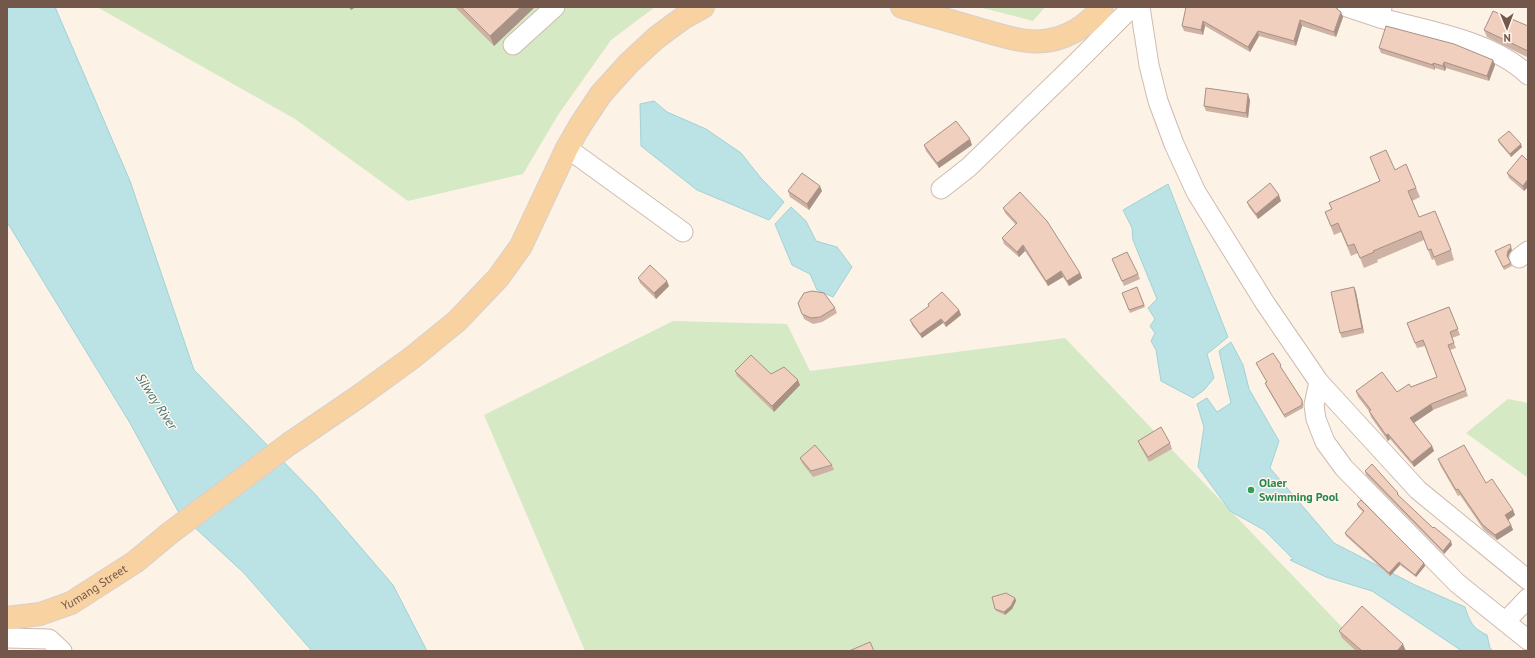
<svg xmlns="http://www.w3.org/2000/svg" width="1535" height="658" viewBox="0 0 1535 658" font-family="'PT Sans',sans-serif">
	<rect width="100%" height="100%" fill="#fcf2e6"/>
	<path fill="#d6e9c5" d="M97 7H655L611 40 558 115 523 174 408 201 295 119Z
		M979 7H1045L1033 21Z
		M673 321 787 324 810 371 1065 338 1365 651H585L484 415Z
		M1508 399 1528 403V478L1466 433Z"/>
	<path fill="#bbe2e5" stroke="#a1d2d6" d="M7 7H55L130 181 194 370 315 494 393 585 427 651H312L244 573 179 513 130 423 7 222Z
		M654 101 667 112 706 129 741 153 760 177 784 202 769 220 697 190 641 146 640 104Z
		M1168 184 1228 337 1207 354 1214 378 1204 390 1193 398 1161 381 1156 350 1151 341 1155 333 1150 326 1155 319 1148 308 1157 299 1133 240 1132 228 1123 210Z
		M791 207 806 221 816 241 837 247 852 267 833 297 817 290 810 274 792 265 775 224Z
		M1231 342 1243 365 1249 389 1279 441 1270 468 1334 543 1415 585 1465 607C1470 622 1472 628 1487 635L1490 648 1493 651H1462L1372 591 1326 577 1290 560 1293 559 1264 530 1230 511 1198 467 1204 427 1197 404 1207 398 1217 412 1231 403 1219 351Z"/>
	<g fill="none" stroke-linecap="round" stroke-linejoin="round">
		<defs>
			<path id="minor" d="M1140 7 1149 65 1158 101 1174 144 1196 192 1265 303 1319 382 1418 490 1528 580
				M1347 7 1380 18
				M1382 7 1380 18C1426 30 1493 41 1528 75
				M513 45 555 7
				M567 148 683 232
				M941 189 969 167 1074 65 1132 7
				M1519 258 1528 251
				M1319 382 1314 405 1316 419 1325 442 1344 468 1457 583 1528 640
				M1505 622 1528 598
				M7 638 49 639 62 651"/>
			<g id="major">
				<path d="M902 7C926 14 951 21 975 28 1010 38 1040 51 1075 31 1085 25 1095 17 1102 7"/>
				<path id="s1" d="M7 618 40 614 71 603 135 562 170 533 289 444 358 397 413 357 457 321 498 278 521 246 567 148 581 124 601 94 629 63 656 38 683 18 703 7"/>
			</g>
		</defs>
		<use href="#minor" stroke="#cfbbaf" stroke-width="21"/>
		<use href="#major" stroke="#d8d0cd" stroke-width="24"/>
		<use href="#minor" stroke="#fff" stroke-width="19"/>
		<use href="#major" stroke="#f8d2a0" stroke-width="22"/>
	</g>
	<path fill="#ceb2a3" d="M455 7H535L494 46Z
		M1186 7H1337L1336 8 1343 17 1336 37 1302 26 1296 46 1259 36 1250 52 1205 26 1203 35 1184 31 1182 26Z
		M1528 26V59L1527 57 1487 37 1484 30Z
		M1379 48 1493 60 1495 65 1489 81 1446 68 1445 71 1435 68V70L1381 53Z
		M1250 100 1248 118 1206 111 1204 106Z
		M1498 140 1522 147 1511 157 1499 143Z
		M924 145H972L939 168 926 151Z
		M1370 157 1395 170 1416 188 1420 197 1412 201 1419 217 1451 250 1454 260 1437 266 1434 259 1432 260 1424 240 1377 260 1378 262 1364 268 1358 253 1351 256 1341 232 1334 235 1325 212 1332 209 1329 203 1380 181Z
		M1528 161V187L1524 191 1509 178 1507 173Z
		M788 191H822L809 210 790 197Z
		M1281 201 1258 219 1249 207 1247 202Z
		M1003 208 1080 273 1082 278 1069 286 1063 277 1048 286 1025 251 1019 257 1004 244 1002 238 1016 225 1005 213Z
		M1512 250 1509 254 1508 258 1512 266 1504 270 1495 251Z
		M1112 259 1138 274 1140 279 1124 286Z
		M638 278 669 286 656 299 640 283Z
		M1137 287 1145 307 1130 313 1122 293Z
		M1354 287 1356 292 1364 333 1342 338 1340 333Z
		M798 303 835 308 837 313 822 322 813 324 804 319Z
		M928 304 959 310 961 315 946 327 943 323 922 338 912 325 910 320 929 307Z
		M1449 307 1460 335 1452 338 1456 348 1450 350 1468 396 1433 410 1414 423 1432 446 1434 451 1414 467 1390 439 1388 441 1371 417 1369 411 1358 397 1356 391 1397 392 1437 377 1425 346 1417 348 1407 323Z
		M1256 363 1281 365V368L1302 400 1303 403V408L1285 418 1266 386 1265 383 1267 382Z
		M735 371 771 374 800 385 774 412 737 376Z
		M1138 441 1170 443 1172 449 1149 462 1140 446Z
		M800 458 832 465 834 470 813 477 802 463Z
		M1438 459 1486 483 1513 510 1515 515 1508 520 1511 525 1513 530 1497 540 1484 530 1460 495 1458 496 1440 465Z
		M1365 471 1398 493 1399 497 1433 528 1452 545 1444 554 1366 475Z
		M1357 504 1424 563 1425 566 1416 577 1400 565 1390 576 1346 536 1345 533 1363 512 1358 507Z
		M992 597 1015 598 1016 601 1012 609 1005 615 996 611Z
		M1339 631 1406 651H1356L1342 638Z"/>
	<path fill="#a89185" d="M349 7H356L351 10Z
		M521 7H535L494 46 490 36Z
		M1341 12 1343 17 1336 37 1334 32Z
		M1300 20 1302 26 1296 46 1294 41Z
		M1203 21 1205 26 1203 35 1201 30Z
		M1258 31 1259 36 1250 52 1248 47Z
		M1493 60 1495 65 1489 81 1487 76Z
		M1444 62 1446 68 1445 71 1443 66Z
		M1433 63 1435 68V70L1433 65Z
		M1248 94 1250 100 1248 118 1246 113Z
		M970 139 972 145 939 168 937 163Z
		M1521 144 1522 147 1511 157 1510 154Z
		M1528 179V187L1524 191 1523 186Z
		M820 186 822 191 809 210 807 204Z
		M1279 195 1281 201 1258 219 1256 214Z
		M1023 245 1025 251 1019 257 1017 252Z
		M1511 247 1512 250 1509 254 1508 259 1507 256 1508 251Z
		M1061 271 1063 277 1048 286 1046 281Z
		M1080 273 1082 278 1069 286 1067 281Z
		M667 281 669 286 656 299 654 293Z
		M1354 287 1356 292 1364 333 1362 328Z
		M959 310 961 315 946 327 945 323Z
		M941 319 943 323 922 338 920 334Z
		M798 380 800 385 774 412 772 406Z
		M1431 404 1433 410 1412 424 1410 418Z
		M1388 434 1390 439 1388 441 1386 435Z
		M1432 446 1434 451 1414 467 1412 462Z
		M1513 510 1515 515 1507 521 1505 515Z
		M1511 525 1513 530 1497 540 1495 535Z
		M1451 541 1452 545 1444 554 1443 551Z
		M1399 562 1400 565 1390 576 1389 573Z
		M1424 563 1425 566 1416 577 1415 575Z
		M1015 598 1016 601 1012 609 1005 615 1004 612Z
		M1403 644 1406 651H1397Z"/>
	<path fill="#f0cfbe" stroke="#a89185" d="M461 7H521L490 36Z
		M1186 7H1336L1337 9 1341 12 1334 32 1300 20 1294 41 1258 31 1248 47 1203 21 1201 30 1182 26Z
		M1493 11 1528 26V51L1484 30Z
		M1386 26 1454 44 1493 60 1487 76 1444 62 1443 66 1433 63V65L1379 48Z
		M1206 88 1248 94 1246 113 1204 106Z
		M956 121 970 139 937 163 924 145Z
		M1509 131 1521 144 1510 154 1498 140Z
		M1386 150 1395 170 1406 164 1416 188 1408 191 1419 217 1435 211 1451 250 1434 257 1431 249 1428 250 1421 231 1373 251 1374 252 1360 258 1354 244 1348 246 1338 223 1331 226 1325 212 1332 209 1329 203 1380 181 1370 157Z
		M1522 155 1528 161V179L1523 186 1507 173Z
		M802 173 820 186 807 204 788 191Z
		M1270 183 1279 195 1256 214 1247 202Z
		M1020 192 1047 221 1080 273 1067 281 1061 271 1046 281 1023 245 1017 252 1002 238 1017 223 1003 208Z
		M1510 244 1511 247 1508 251 1507 256 1511 263 1503 267 1495 251Z
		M1127 252 1138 274 1122 281 1112 259Z
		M650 265 667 281 654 293 638 278Z
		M1137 287 1144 305 1129 310 1122 293Z
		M1354 287 1362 328 1340 333 1331 292Z
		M812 291 824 293 835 308 820 317 811 318 802 314 798 303 804 293Z
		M942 292 959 310 945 323 941 319 920 334 910 320 929 306 928 304Z
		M1449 307 1458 329 1450 332 1454 343 1448 345 1466 390 1431 404 1410 418 1432 446 1412 462 1388 434 1386 435 1369 411 1371 410 1356 391 1382 372 1397 392 1409 384 1411 387 1437 377 1423 340 1415 343 1407 323Z
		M1273 353 1281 365 1280 366 1302 400V405L1284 415 1265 383 1267 382 1256 363Z
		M751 355 771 374 784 367 798 380 772 406 735 371Z
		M1161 427 1170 443 1148 457 1138 441Z
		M815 445 832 465 811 471 800 458Z
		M1464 445 1486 483 1492 479 1513 510 1505 515 1511 525 1495 535 1482 524 1458 489 1456 490 1438 459Z
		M1372 464 1398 493 1397 494 1433 528 1434 527 1451 541 1443 551 1365 471Z
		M1361 500 1424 563 1415 575 1399 562 1389 573 1345 533 1364 511 1357 504Z
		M1006 593 1015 598 1011 606 1004 612 995 609 992 597Z
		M1362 606 1403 644 1397 651H1361V650L1339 631Z
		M870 642 874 651H849Z"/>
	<circle fill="#2e9e5b" stroke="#fff6ec" stroke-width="1.5" cx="1251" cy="490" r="4"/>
	<g text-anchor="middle" stroke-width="3" stroke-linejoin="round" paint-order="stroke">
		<g font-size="12" font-weight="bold" fill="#27864d" stroke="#fff6ec" text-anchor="start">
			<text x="1259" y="487">Olaer<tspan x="1259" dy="14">Swimming Pool</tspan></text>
		</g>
		<g font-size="12" fill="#74574b" stroke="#fff6ec">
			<text dy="4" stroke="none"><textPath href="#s1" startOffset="94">Yumang Street</textPath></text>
		</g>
		<g font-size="13" font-style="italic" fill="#407479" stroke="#fff6ec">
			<text transform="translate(157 401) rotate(57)" y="5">Silway River</text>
		</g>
	</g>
	<rect width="1535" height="658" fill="none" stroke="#74574b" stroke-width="16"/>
	<g transform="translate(1507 28) rotate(179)" stroke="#fff6ec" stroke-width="3" paint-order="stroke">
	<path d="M0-3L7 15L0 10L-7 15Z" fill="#74574b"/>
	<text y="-6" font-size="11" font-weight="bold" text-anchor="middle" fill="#74574b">N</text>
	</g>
</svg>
